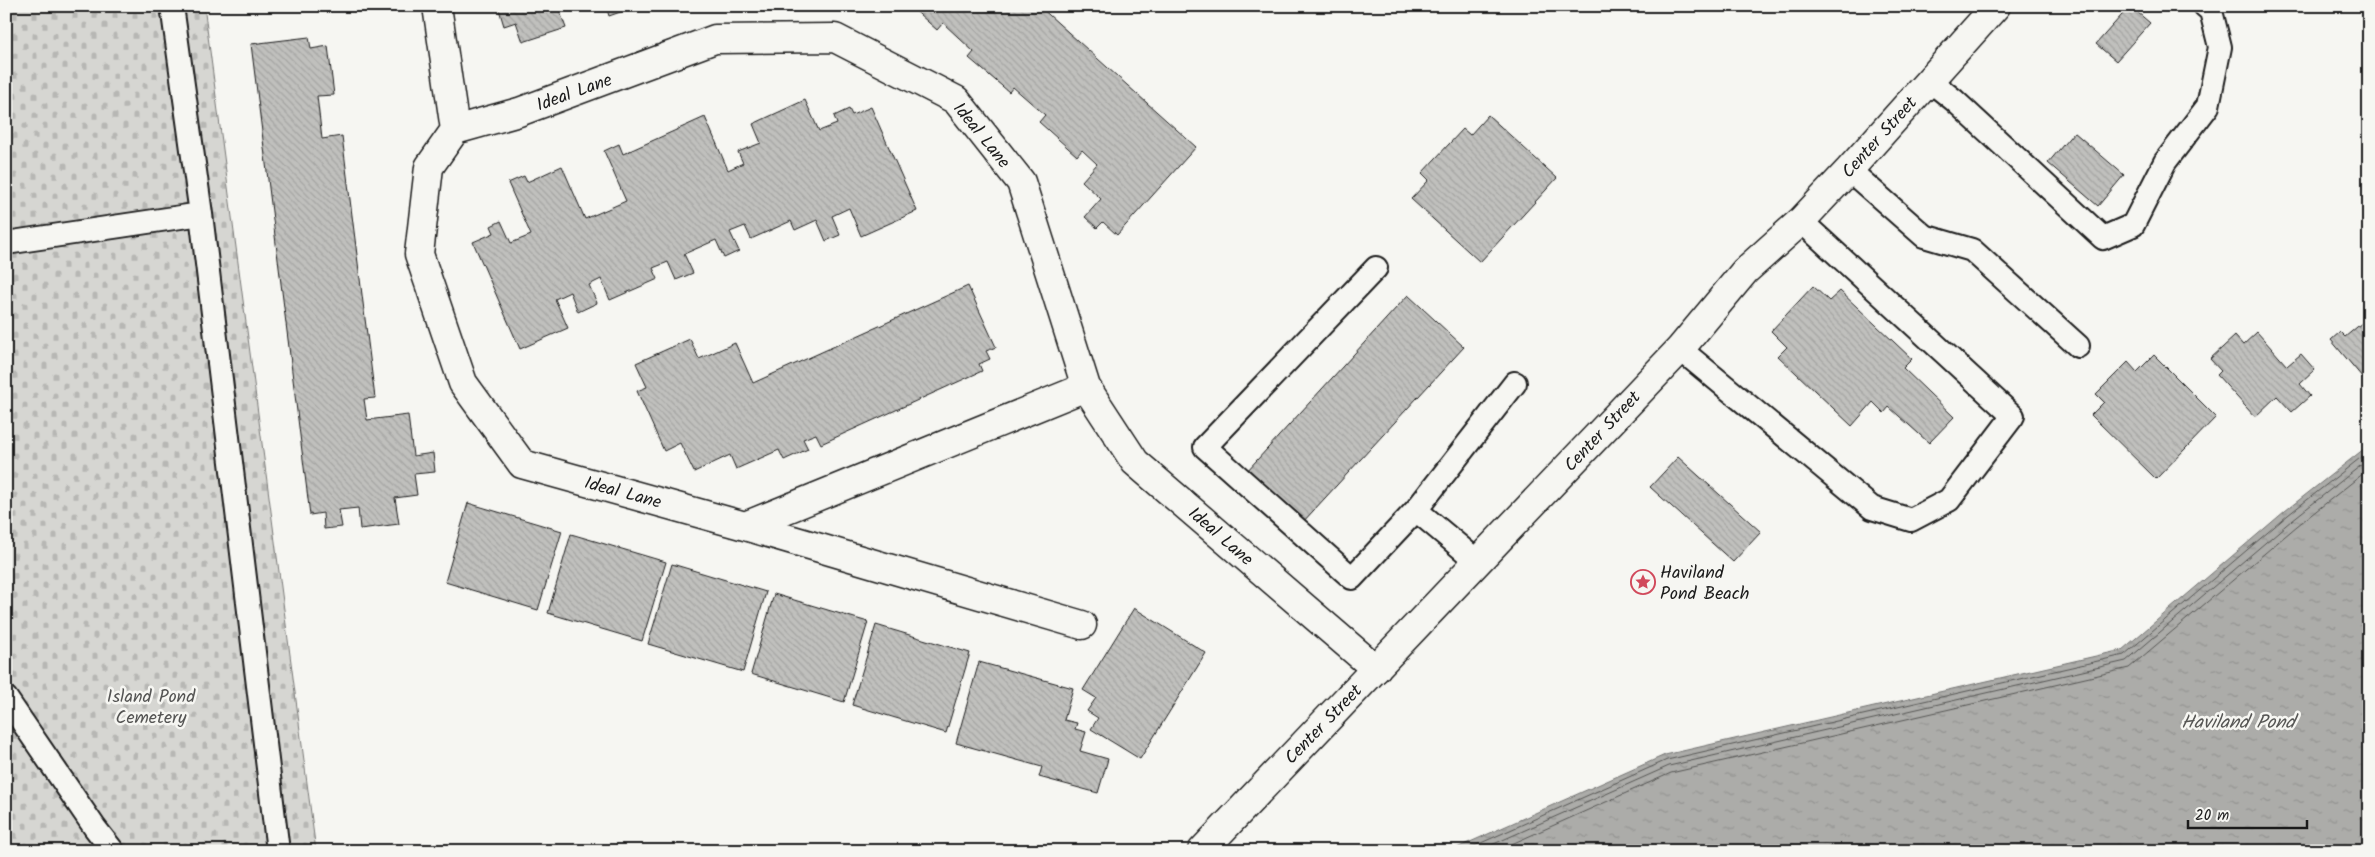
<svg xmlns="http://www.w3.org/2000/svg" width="2375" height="857" viewBox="0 0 2375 857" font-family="Kalam,sans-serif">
	<defs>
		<pattern id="cemetery-stones" width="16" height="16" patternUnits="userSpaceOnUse" patternTransform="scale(1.25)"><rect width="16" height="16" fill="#d6d6d2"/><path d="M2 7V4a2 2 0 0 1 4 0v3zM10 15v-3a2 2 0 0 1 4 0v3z" fill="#b7b7b4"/></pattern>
		<pattern id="water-ripples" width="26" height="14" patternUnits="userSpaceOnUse" patternTransform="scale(1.25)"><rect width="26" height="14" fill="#acaca9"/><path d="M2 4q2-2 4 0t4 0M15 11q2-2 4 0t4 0" fill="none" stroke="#939391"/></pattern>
		<pattern id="building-back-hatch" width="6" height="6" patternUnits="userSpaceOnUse" patternTransform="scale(1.25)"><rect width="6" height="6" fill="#c0c0bd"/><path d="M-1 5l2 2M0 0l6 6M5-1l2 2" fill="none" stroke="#a4a4a2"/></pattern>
	</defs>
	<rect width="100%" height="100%" fill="#f6f6f2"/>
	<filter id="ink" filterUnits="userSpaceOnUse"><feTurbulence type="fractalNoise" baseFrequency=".02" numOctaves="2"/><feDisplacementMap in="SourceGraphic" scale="10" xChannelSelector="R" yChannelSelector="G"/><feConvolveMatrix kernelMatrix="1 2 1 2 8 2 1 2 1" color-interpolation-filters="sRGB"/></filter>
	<g filter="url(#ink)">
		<path fill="url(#cemetery-stones)" stroke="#797977" d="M6 6H204L316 851H6Z"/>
		<path fill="url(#water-ripples)" stroke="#727271" d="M2369 445V851H1450L1665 755 2122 650 2285 511Z"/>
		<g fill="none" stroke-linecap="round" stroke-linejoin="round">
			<path stroke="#565654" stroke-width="1" d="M1463 851 1667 760 2124 655 2288 515 2369 451
				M1478 851 1669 766 2126 661 2292 520 2369 459
				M1496 851 1671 773 2129 668 2297 526 2369 469"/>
		</g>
		<path fill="url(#building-back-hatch)" stroke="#1c1c1c" d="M498 6H577L560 12 566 28 523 42 516 22 504 26Z
			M606 6H637L609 16Z
			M910 6H1039L1196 147 1117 235 1103 222 1097 228 1085 217 1101 199 1082 181 1097 164 1082 150 1077 156 1039 122 1045 115 1013 87 1009 92 969 58 974 52 943 23 937 30Z
			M2130 6 2150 23 2116 61 2096 44Z
			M309 37 311 49 328 46 334 95 317 96 322 139 342 136 375 398 364 399 367 420 408 415 413 456 433 453 435 472 414 474 417 495 395 498 399 524 360 529 358 508 339 510 342 527 324 529 323 513 310 515 251 44Z
			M805 100 819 131 837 124 834 116 849 109 852 115 871 107 917 211 861 236 849 208 832 216 840 235 826 241 817 220 795 230 791 221 751 239 745 226 730 232 739 251 724 258 716 240 684 254 693 273 676 280 668 262 653 268 658 279 610 300 601 279 589 285 597 303 578 312 570 292 555 299 568 328 520 349 473 242 494 233 491 226 501 221 511 243 531 235 508 183 524 176 527 182 562 166 585 219 626 201 604 151 619 144 623 154 705 117 728 170 743 163 738 152 761 143 753 124Z
			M1488 115 1557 178 1480 262 1411 199 1429 180 1422 173 1463 129 1470 135Z
			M2074 132 2124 175 2098 206 2048 163Z
			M968 286 996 347 986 351 990 359 979 364 982 371 821 444 816 434 803 439 808 449 784 460 779 450 736 469 730 455 694 472 680 443 664 451 637 391 647 387 636 363 690 339 699 359 735 343 753 383Z
			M1813 286 1829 301 1840 291 1912 359 1903 368 1954 417 1929 443 1889 407 1884 413 1873 402 1852 426 1778 356 1787 347 1771 331Z
			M1408 295 1464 347 1302 523 1246 472Z
			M2369 317V383L2368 384 2331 340 2340 332 2345 337Z
			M2257 332 2287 366 2301 354 2315 370 2300 384 2310 396 2292 412 2277 396 2255 417 2217 375 2221 371 2210 359 2235 336 2243 345Z
			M2154 355 2216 417 2156 479 2091 415 2104 402 2096 394 2128 362 2137 372Z
			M1678 457 1761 532 1733 562 1650 487Z
			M468 503 562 531 538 610 445 582Z
			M571 534 666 562 642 641 548 613Z
			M672 564 766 592 743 672 648 644Z
			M774 594 868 622 844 702 751 674Z
			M1134 608 1206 653 1140 759 1091 729 1098 718 1087 711 1096 698 1083 690Z
			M876 625 970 653 946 733 852 705Z
			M979 662 1073 688 1064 720 1077 723 1075 729 1086 732 1080 751 1108 759 1098 793 1039 777 1042 767 956 743Z"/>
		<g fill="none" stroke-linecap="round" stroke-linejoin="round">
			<defs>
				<path id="service" d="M172 6 201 214 278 851
					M1930 81 1954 100 2103 238 2133 225 2165 162 2208 106 2220 47 2211 11 2205 6
					M1849 170 1924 236 1972 250 2078 346
					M6 243 201 214
					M1376 268 1205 447 1352 578 1416 510 1478 562
					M1680 349 1872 508 1911 520 1949 500 2013 416 1801 221
					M1416 510 1515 383
					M6 698 95 828 113 851"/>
				<path id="minor" d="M437 6 455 130
					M835 38 956 100 1021 182 1086 387 745 526 522 464 463 383 419 254 429 167 455 130 519 112 715 39Z
					M1086 387 1135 462 1376 669
					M745 526 1082 625"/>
				<path id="secondary" d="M1202 851 1680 349 1745 271 1801 221 1849 170 1996 6"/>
			</defs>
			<use href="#service" stroke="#1c1c1c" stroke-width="26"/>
			<use href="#minor" stroke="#1c1c1c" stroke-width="31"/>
			<use href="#secondary" stroke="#1c1c1c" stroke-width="31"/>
			<use href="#service" stroke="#f6f6f2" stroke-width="22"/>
			<use href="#minor" stroke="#f6f6f2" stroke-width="28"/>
			<use href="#secondary" stroke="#f6f6f2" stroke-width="28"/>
		</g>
	</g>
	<defs>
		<symbol id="sight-ring" viewBox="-11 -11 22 22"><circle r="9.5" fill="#f6f6f2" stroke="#d1495b" stroke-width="1.5"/><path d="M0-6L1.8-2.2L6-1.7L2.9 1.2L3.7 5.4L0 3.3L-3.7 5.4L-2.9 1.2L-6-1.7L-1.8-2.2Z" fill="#d1495b"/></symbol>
	</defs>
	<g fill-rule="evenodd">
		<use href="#sight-ring" x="1629" y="568" width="28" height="28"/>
	</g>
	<g text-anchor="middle" stroke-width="5" stroke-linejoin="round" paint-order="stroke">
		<g font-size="18" fill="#1c1c1c" stroke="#f6f6f2">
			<text transform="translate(574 92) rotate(-20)" y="6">Ideal Lane</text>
			<text transform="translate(982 135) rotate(51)" y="6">Ideal Lane</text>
			<text transform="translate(1879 137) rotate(-48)" y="6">Center Street</text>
			<text transform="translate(1602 431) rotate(-47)" y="6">Center Street</text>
			<text transform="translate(623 492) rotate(15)" y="6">Ideal Lane</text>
			<text transform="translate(1221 536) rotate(41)" y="6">Ideal Lane</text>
			<text transform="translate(1323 724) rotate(-46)" y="6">Center Street</text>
		</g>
		<g font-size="18" fill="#1c1c1c" stroke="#f6f6f2" text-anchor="start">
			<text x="1660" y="578">Haviland<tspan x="1660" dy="21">Pond Beach</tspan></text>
		</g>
		<g font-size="18" fill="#545453" stroke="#f6f6f2">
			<text x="151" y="702">Island Pond<tspan x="151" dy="21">Cemetery</tspan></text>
		</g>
		<g font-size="19" font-style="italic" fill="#565654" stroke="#f6f6f2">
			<text x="2238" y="728">Haviland Pond</text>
		</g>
	</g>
	<rect width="2375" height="857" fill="none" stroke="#f6f6f2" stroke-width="25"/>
	<rect x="12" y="12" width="2350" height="832" fill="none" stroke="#1c1c1c" stroke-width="2" filter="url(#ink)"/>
	<path d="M2188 820v8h119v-8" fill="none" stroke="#1c1c1c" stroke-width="2.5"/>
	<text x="2195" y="820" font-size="15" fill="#1c1c1c" stroke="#f6f6f2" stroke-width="4" paint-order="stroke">20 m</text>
</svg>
